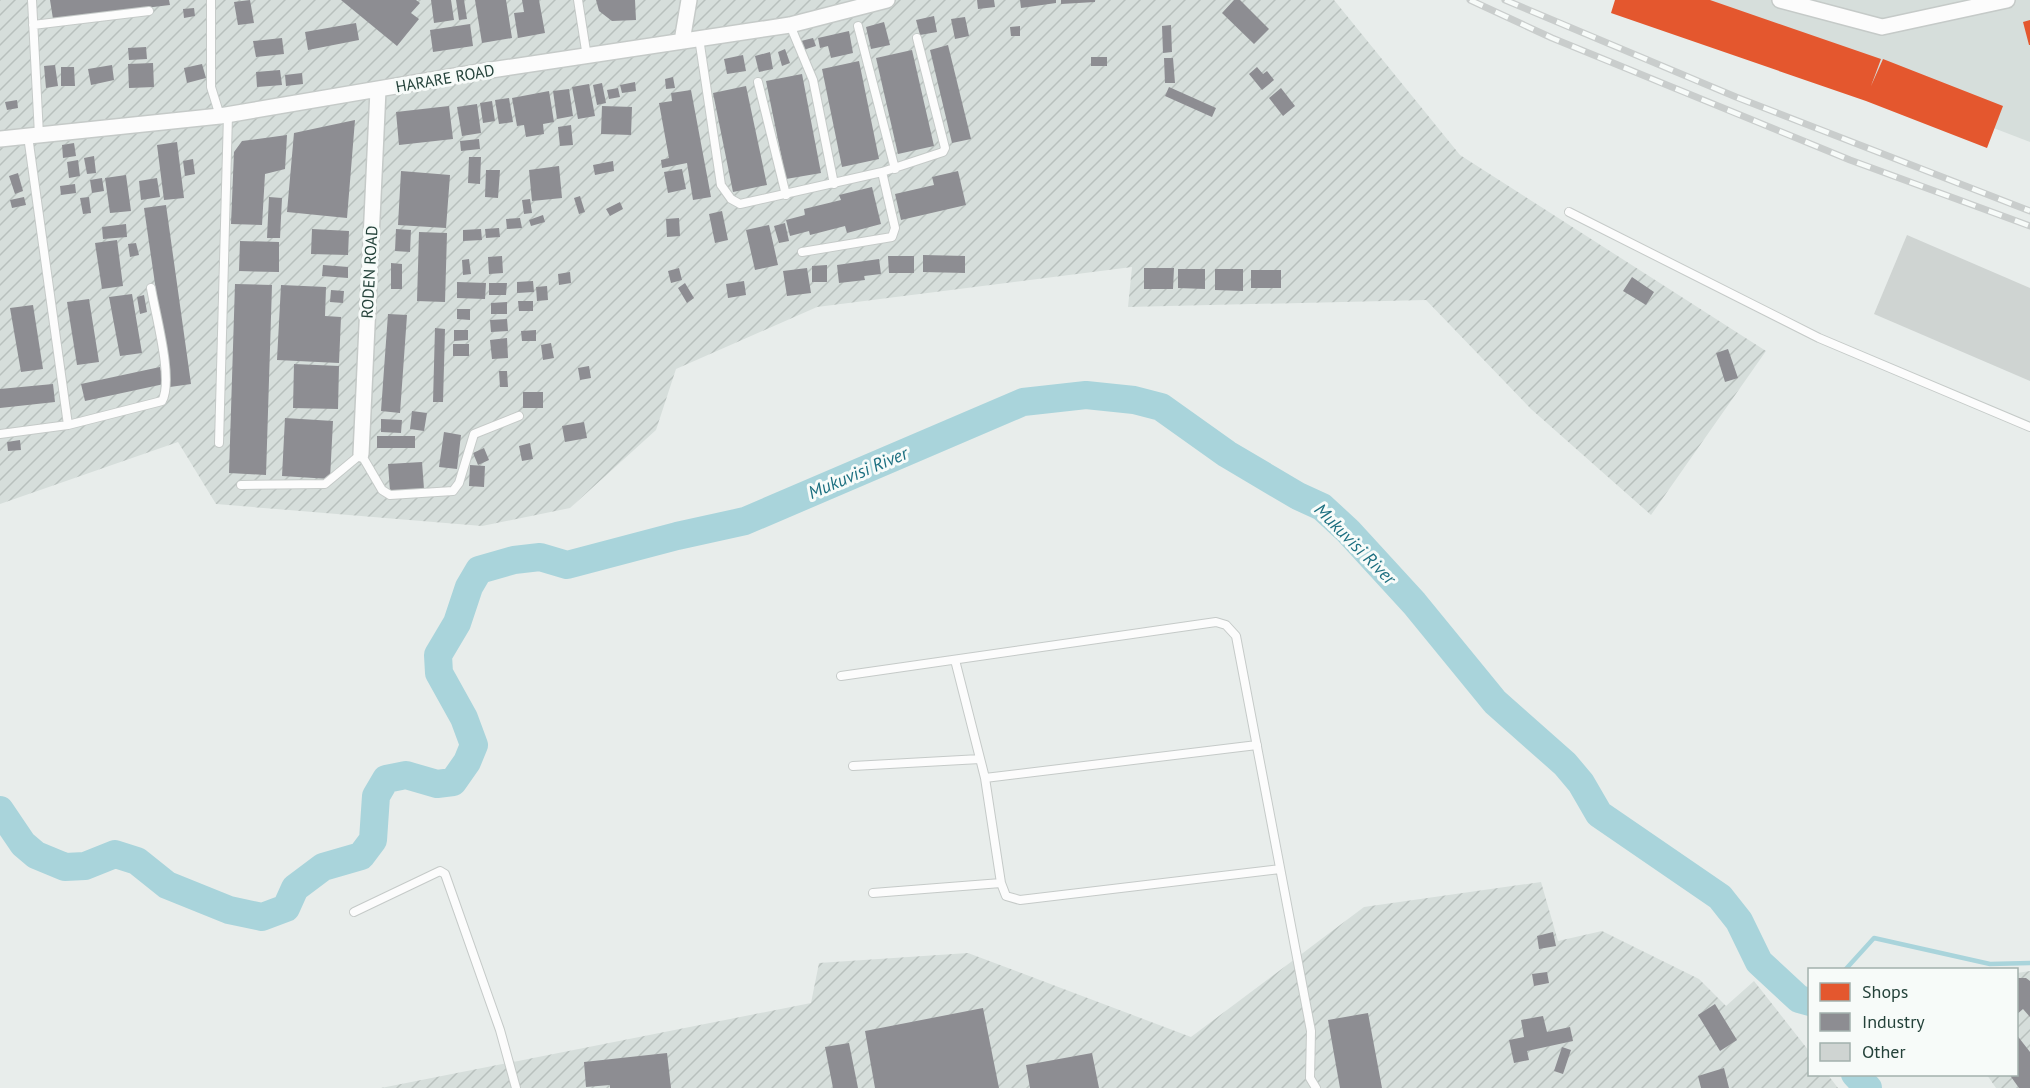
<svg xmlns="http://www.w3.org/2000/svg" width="2030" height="1088" viewBox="0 0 2030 1088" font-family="'PT Sans',sans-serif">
	<defs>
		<pattern id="industrial-furrows" width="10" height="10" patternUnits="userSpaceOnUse" patternTransform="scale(1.5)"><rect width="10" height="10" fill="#d6dedb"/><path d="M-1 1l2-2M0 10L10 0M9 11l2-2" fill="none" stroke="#b8c0bd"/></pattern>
	</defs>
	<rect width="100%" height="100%" fill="#e8edeb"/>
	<path fill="#d6dedb" d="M1660 0H2030V142Z"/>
	<path fill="url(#industrial-furrows)" d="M0 0H1334L1460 155 1766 351 1651 515 1531 409 1426 300 1128 307 1132 267 817 307 676 369 656 430 570 508 482 526 216 504 178 442 0 504Z
		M1541 882 1558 941 1602 931 1699 979 1726 1006 1754 981 1809 1051 1810 1074 1828 1075 1838 1088H381L811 1003 819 963 968 953 1191 1037 1364 907Z
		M2030 971V1088H1996L1987 1075 2016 1074 2017 973Z"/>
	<path fill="#e4572e" d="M1615 0H1710L1881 59 1871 86 1883 59 2003 106 1987 148 1866 101 1611 13Z
		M2030 20V45H2029L2023 22Z"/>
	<path fill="#8d8d92" d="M50 0H169L170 5 53 19Z
		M250 0 254 23 238 25 234 2Z
		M341 0H416L420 3 411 13 419 19 397 46Z
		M431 0H451L454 20 434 23Z
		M456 0H464L467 19 459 20Z
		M475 0H506L512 38 482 43Z
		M522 0H539L545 33 518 38 514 13 524 12Z
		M596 0H635L636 20 612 21 599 11Z
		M977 0H994L995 7 978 9Z
		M1020 0H1056V3L1021 8Z
		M1061 0H1095V2L1061 4Z
		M1234 0H1240L1269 29 1254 44 1222 13Z
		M194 8 195 16 184 18 183 9Z
		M934 16 937 32 920 35 916 20Z
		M965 17 969 36 955 39 951 19Z
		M884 22 890 45 871 49 866 27Z
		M356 23 359 40 308 50 305 32Z
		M470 24 473 46 433 52 430 30Z
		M1171 25 1172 52 1163 53 1162 26Z
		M1020 26V36H1011L1010 27Z
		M849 31 853 53 831 58 828 46 820 48 818 38Z
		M282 38 284 54 256 57 253 41Z
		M813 38 816 46 803 50 801 41Z
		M948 45 971 139 952 143 930 50Z
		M146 47 147 59 129 60 128 48Z
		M785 49 790 63 782 66 778 52Z
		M912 50 934 146 898 154 876 58Z
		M770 52 773 69 759 72 755 56Z
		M743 55 746 71 727 74 724 59Z
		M1091 57H1107V66H1091Z
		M1164 58H1173L1175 83H1165Z
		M859 61 879 159 842 167 822 69Z
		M153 63 154 87 129 88 128 64Z
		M202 64 206 78 187 83 184 68Z
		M55 65 58 86 46 88 44 66Z
		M112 65 114 80 91 85 88 69Z
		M61 67H74L75 86H61Z
		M1257 67 1263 74 1267 71 1274 80 1262 90 1249 74Z
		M280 70 282 85 257 87 256 72Z
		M302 73 303 84 286 86 285 75Z
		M802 74 821 173 786 179 766 81Z
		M673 77 675 88 666 89 665 79Z
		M635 82 636 91 622 93 620 85Z
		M602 83 606 103 597 105 593 85Z
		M589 84 595 116 578 119 572 87Z
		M746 86 767 185 733 192 713 93Z
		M1169 87 1216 108 1212 117 1165 96Z
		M618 88 620 97 609 99 607 90Z
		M1281 88 1295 106 1283 116 1269 98Z
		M569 89 573 116 557 119 553 91Z
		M691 90 711 197 693 200 687 163 662 168 661 160 669 158 659 103 672 101 671 93Z
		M549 91 554 122 543 124 544 134 526 137 524 125 517 126 512 98Z
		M509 98 513 122 499 124 495 100Z
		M17 100 18 108 7 110 5 102Z
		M492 101 495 121 483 123 480 103Z
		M477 104 481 133 462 136 457 107Z
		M449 106 453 139 399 145 396 112Z
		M602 106 632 107 631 135 601 134Z
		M355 120 347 218 287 212 294 133Z
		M571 125 573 145 560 146 558 127Z
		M287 135 285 169 265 174 262 225 231 224 234 152 242 141Z
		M479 139 480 149 461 151 460 141Z
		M177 142 184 198 164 200 157 145Z
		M74 143 76 156 63 158 62 145Z
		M94 156 96 173 87 174 84 158Z
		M469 157H481L480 184 468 183Z
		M193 159 195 174 185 176 183 161Z
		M78 160 80 176 69 178 67 162Z
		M613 161 614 171 595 175 593 165Z
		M559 166 562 198 532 201 529 170Z
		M682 169 686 189 668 193 664 172Z
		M486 170H500L498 198 485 197Z
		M401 171 450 175 446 228 398 225Z
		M958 171 966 205 901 220 895 194 934 185 932 177Z
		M18 173 23 191 15 194 9 176Z
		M126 175 131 211 110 213 105 178Z
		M102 178 104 191 92 193 90 180Z
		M157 178 160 197 141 200 139 181Z
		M75 184 76 193 61 195 60 186Z
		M872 187 881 224 847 233 845 226 810 235 809 231 790 236 786 220 805 215 804 209 841 200 839 195Z
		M580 196 585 212 579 214 574 198Z
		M24 197 26 205 12 208 10 200Z
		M89 197 91 213 83 214 80 198Z
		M269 197 282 198 280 238H267Z
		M530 199 532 213 524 214 522 200Z
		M620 202 623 209 610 216 606 209Z
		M166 205 191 384 170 387 144 208Z
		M722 211 728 240 715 243 709 214Z
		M543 215 545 222 531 226 529 220Z
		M520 218 522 228 507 229 506 219Z
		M679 218 680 236 667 237 666 219Z
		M785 223 789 241 779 243 774 226Z
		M126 224 127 237 103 239 102 227Z
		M769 225 778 265 755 270 746 230Z
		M499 228 500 237 486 238 485 229Z
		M312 229 349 231 348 255 311 254Z
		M396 229 411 230 410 252 395 251Z
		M481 229 482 240 463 241V230Z
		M419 232 447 233 445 302 417 301Z
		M117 240 123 286 102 289 95 243Z
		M240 241 279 242V272L239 271Z
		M136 243 139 255 130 257 128 244Z
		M923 255 965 256V273L923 272Z
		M502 256 503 273 489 274 488 257Z
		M888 256H914V273H889Z
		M469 259 471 274 463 275 462 260Z
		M879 259 881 274 864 276 865 280 839 283 837 265Z
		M391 263 402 264V289H391Z
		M323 265 348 267V278L322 276Z
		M827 265V282H812V266Z
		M679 268 682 280 671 283 668 271Z
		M807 268 811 293 787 296 783 271Z
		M1144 268H1174L1173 289H1144Z
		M1178 269H1205V289L1178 288Z
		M1215 269H1243V291L1215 290Z
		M1251 270H1281V288H1251Z
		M570 272 571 283 559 285 558 274Z
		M1632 277 1654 292 1646 305 1623 291Z
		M533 281 534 292 517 293V282Z
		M744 281 746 295 728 298 726 284Z
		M457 282 486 283 485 299 457 298Z
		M489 283H507L506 295H489Z
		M685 283 694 298 687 303 678 288Z
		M235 284 272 285 266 475 229 473Z
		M281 285 326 287 325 316 341 317 339 363 277 360Z
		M547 286 548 300 537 301 536 287Z
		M331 290 344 291 343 303 330 302Z
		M132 294 142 353 120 356 109 297Z
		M144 295 147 312 140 314 137 297Z
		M89 299 99 362 77 365 67 302Z
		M518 301H533V311H519Z
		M507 302V314H491V303Z
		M33 305 43 369 21 372 10 308Z
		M457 309H470V320L457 319Z
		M388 314 407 315 400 413 381 411Z
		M507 319 508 331 491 332 490 320Z
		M435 328 445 329 443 402H433Z
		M454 330H468V340L454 341Z
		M536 330V341H522L521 331Z
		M507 338 508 358 492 359 490 340Z
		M551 343 554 358 543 360 541 345Z
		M453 344H469V356H453Z
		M1728 349 1738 378 1725 382 1716 353Z
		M294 364 339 366 338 409 293 408Z
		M589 366 591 378 580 380 578 368Z
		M160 367 164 384 85 401 81 384Z
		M499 371H507L508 387H500Z
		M53 384 55 402 0 408V389Z
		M523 392H543V408H523Z
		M412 411 427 413 424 431 410 429Z
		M285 418 333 421 330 479 282 476Z
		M381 419 402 420 401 433 381 432Z
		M584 422 587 438 565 442 562 426Z
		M444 432 461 435 457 469 439 467Z
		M377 436H415V448H377Z
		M20 440 21 450 8 451 7 442Z
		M530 443 533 459 522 461 519 446Z
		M484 448 489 460 478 465 473 453Z
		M422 462 424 489 390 491 388 464Z
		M470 465 485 466 484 487 469 486Z
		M1553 932 1556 946 1539 949 1537 936Z
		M1547 972 1549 983 1534 986 1532 974Z
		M2016 978H2026L2030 981V1017L2023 1009 2016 1015Z
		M1715 1004 1737 1040 1720 1051 1698 1015Z
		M983 1008 999 1088H875L865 1031Z
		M1368 1013 1382 1088H1340L1328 1020Z
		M1543 1016 1547 1032 1570 1027 1573 1041 1527 1051 1529 1060 1514 1063 1509 1040 1524 1037 1521 1020Z
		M2016 1034 2030 1052V1088H2019L2009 1074H2016Z
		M849 1043 858 1088H833L825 1047Z
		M1562 1047 1571 1050 1563 1074 1554 1071Z
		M667 1053 671 1088H610V1085L586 1087 584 1062Z
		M1092 1053 1099 1088H1030L1026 1065Z
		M1724 1068 1729 1088H1701L1698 1076Z"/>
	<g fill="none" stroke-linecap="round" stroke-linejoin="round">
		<path stroke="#a9d4db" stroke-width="4.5" d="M1845 970 1874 938 1990 964 2030 963"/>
		<path stroke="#a9d4db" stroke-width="28" d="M0 810 23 844 36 855 65 867 85 866 115 854 137 861 167 885 229 910 262 917 286 908 295 888 323 867 361 856 373 840 376 796 386 779 406 775 437 784 453 782 467 762 474 745 464 718 439 673 438 655 457 623 469 587 479 570 514 560 540 557 567 565 677 536 745 521 1023 402 1086 395 1134 400 1161 407 1227 454 1298 496 1322 507 1348 531 1414 603 1495 702 1565 764 1581 783 1599 814 1720 897 1739 921 1759 962 1799 999 1810 1002
			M1855 1074 1868 1088"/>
	</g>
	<path fill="#cfd4d2" d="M1907 235 2030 288V381L1874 314Z"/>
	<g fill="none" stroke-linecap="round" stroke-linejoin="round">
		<defs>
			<path id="service" d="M32 0 39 135
				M211 0V87L220 116
				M578 0 587 57
				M33 25 149 11
				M790 25 813 80 834 184
				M858 26 895 169
				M699 38 721 185 731 199 740 204 882 172 943 152 945 148 917 38
				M758 82 786 195
				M28 136 68 425
				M1569 212 1819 338 2030 427
				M802 252 892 237 895 228 882 172
				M0 434 68 425 162 401C174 380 155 313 151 288
				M219 443 228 115
				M241 485 325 484 361 454 382 490 390 495 453 491 459 483 474 434 519 416
				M955 660 985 778 1001 883 1006 896 1020 900 1280 869
				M841 676 1216 622 1226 625 1236 636 1311 1031 1310 1078 1316 1088
				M853 766 980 759
				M985 778 1257 745
				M873 893 1001 883
				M354 912 440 871 445 874 500 1030 516 1088"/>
			<path id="minor" d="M1780 0 1882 27 2007 0
				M682 41 689 0
				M0 139 220 116 478 72 790 25 887 0
				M361 454 378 90"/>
		</defs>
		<use href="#service" stroke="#c5cac8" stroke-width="10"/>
		<use href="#minor" stroke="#c5cac8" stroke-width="18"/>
		<use href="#service" stroke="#fcfcfc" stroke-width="8"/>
		<use href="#minor" stroke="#fcfcfc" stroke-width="15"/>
		<defs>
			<path id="rail" d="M1470 0 1552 38 1850 160 2030 226
				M1505 0 1736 97 2030 211"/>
		</defs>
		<use href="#rail" stroke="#c9cdcc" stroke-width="7"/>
		<use href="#rail" stroke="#f7fbf9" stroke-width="4.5" stroke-dasharray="14" stroke-linecap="butt"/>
	</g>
	<g text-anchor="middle" stroke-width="6" stroke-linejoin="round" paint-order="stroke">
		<g font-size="16" fill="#24423a" stroke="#f7fbf9">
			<text transform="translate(445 78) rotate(-10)" y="6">HARARE ROAD</text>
			<text transform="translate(369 272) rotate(-87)" y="6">RODEN ROAD</text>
		</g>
		<g font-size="18" font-style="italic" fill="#1c6f80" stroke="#f7fbf9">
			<text transform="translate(858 473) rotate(-23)" y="6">Mukuvisi River</text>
			<text transform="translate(1355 544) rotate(45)" y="6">Mukuvisi River</text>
		</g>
	</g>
	<rect x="1808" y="968" width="210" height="108" fill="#f7fbf9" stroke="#a3b1ad" stroke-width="1.5"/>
	<rect x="1820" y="983" width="30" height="18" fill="#e4572e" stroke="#a3b1ad" stroke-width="1.5"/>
	<text x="1862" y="998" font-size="18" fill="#24423a">Shops</text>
	<rect x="1820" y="1013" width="30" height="18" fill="#8d8d92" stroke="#a3b1ad" stroke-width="1.5"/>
	<text x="1862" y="1028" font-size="18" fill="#24423a">Industry</text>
	<rect x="1820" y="1043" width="30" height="18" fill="#cfd4d2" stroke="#a3b1ad" stroke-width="1.5"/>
	<text x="1862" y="1058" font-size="18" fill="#24423a">Other</text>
</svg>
